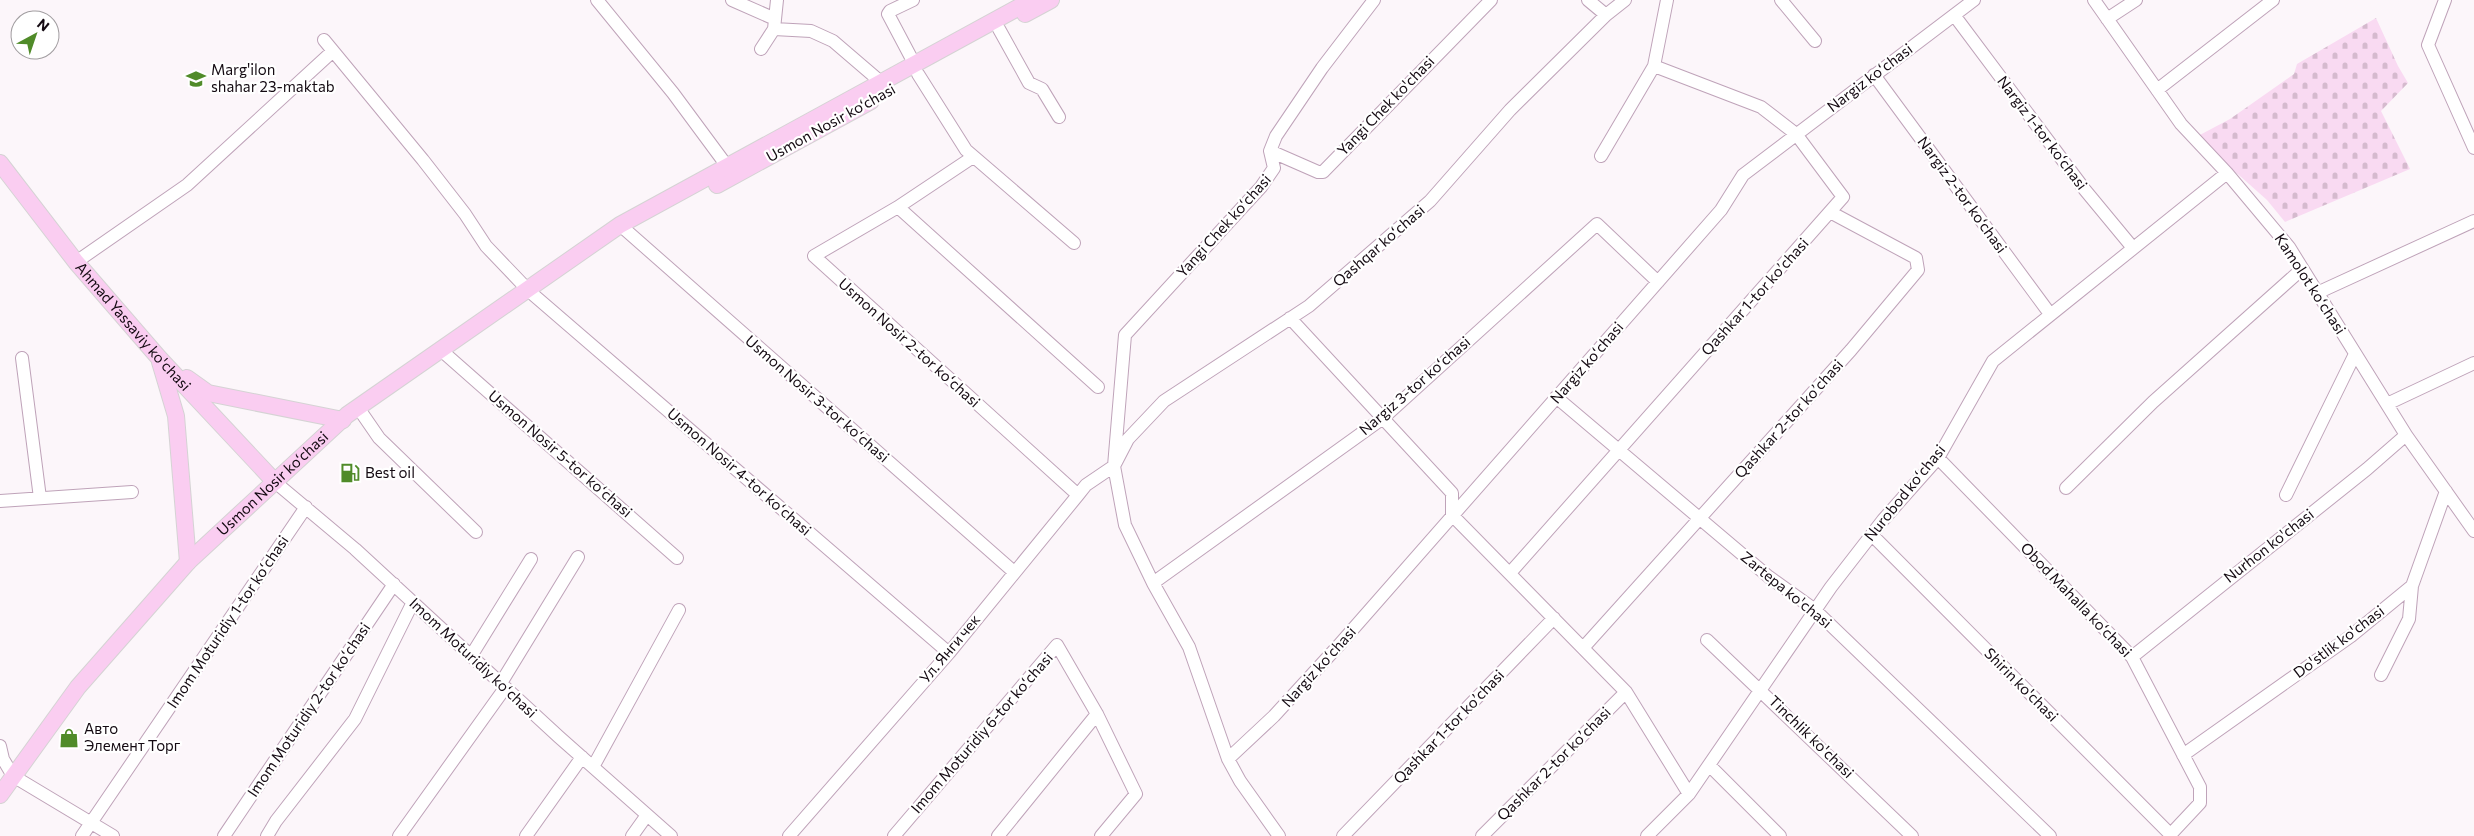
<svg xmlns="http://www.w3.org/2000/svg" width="2474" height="836" viewBox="0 0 2474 836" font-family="Commissioner,sans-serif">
	<defs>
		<pattern id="cemetery-stones" width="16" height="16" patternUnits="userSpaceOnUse" patternTransform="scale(1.25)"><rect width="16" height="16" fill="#f9daf2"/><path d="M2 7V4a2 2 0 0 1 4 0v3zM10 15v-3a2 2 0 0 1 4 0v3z" fill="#d5bace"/></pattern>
	</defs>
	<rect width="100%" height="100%" fill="#fcf6fa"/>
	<path fill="url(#cemetery-stones)" d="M2376 18 2398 66 2408 83 2381 111 2410 169 2285 222 2267 200 2196 137 2230 119 2294 74 2297 64Z"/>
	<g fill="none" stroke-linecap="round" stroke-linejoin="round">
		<defs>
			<path id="minor" d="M597 0 673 93 727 166
				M732 0 775 19
				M777 0 774 29 811 31 833 41 882 83
				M913 0 890 11 888 14 915 65
				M1588 0 1606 15
				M1781 0 1815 41
				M2094 0 2181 124 2227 173 2289 247 2406 435 2474 531
				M2445 0 2428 45 2474 148
				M1954 15 2085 190 2133 248
				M2107 19 2136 0
				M999 29 1029 83 1042 89 1059 117
				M324 40 423 160 465 214 486 246 529 291 949 653
				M761 49 774 29
				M918 74 966 150 1074 243
				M1874 75 2050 314
				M2157 90 2273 0
				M1270 151 1318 172H1323L1491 0
				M1601 156 1654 66
				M973 157 898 207 814 256 1078 495
				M898 207 1098 387
				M620 225 1014 572
				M76 262 187 185 333 51
				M2317 293 2474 221
				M1290 318 1452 493V515L1626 692 1689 794
				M442 351 677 558
				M22 358 40 498
				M1556 397 1769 577 1815 610 2050 836
				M2387 404 2474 363
				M359 409 379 438 476 532
				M1938 458 2132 657 2200 787V803L2169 836
				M275 482 355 549 559 737 671 836
				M2066 488 2153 402 2302 269
				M2286 495 2355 354
				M0 501 132 492
				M1872 535 2170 834
				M1510 573 1843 197 1796 134 1761 107 1654 66 1667 0
				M1153 583 1383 418 1597 224 1658 282
				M1707 640 1912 836
				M1583 648 1851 350 1918 270 1916 258 1830 212
				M471 656 531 559
				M2132 657 2367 469 2406 435
				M2381 675 2409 619 2412 586
				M501 683 578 557
				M0 746 3 759 13 776 113 836
				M2183 755 2351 636 2412 586 2446 491
				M1228 759 1274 716 1339 645 1721 210 1743 175 1974 0
				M1709 765 1780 836
				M593 767 679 610
				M82 836 306 507
				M224 836 394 584
				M267 836 276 821 355 719 413 602
				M399 836 505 688
				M526 836 582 757
				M632 836 647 815
				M789 836 949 653 1078 495 1086 485 1114 466 1128 439 1164 401 1309 306 1430 201 1510 110 1606 15 1625 0
				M894 836 1057 645 1097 714 1136 794 1101 836
				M998 836 1097 714
				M1279 836 1240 781 1228 759 1189 647 1153 583 1125 525 1114 466 1125 335 1261 187 1274 168 1270 151 1276 136 1322 68 1374 0
				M1343 836 1554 618
				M1482 836 1626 692
				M1647 836 1689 794 1831 587 1883 520 1938 458 1993 361 2227 173"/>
			<g id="major">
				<path d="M1025 14 1051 0"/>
				<path id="s1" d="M0 163 76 262 159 358 275 482"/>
				<path d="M717 185 871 101"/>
				<path d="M160 362 176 416 188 562"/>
				<path d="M187 378 208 393 343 420"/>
				<path id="s2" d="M0 795 78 687 188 562 347 415 620 225 1032 0"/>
			</g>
		</defs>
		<use href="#minor" stroke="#bfa3b9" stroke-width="14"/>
		<use href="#major" stroke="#d5d3d4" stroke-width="18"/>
		<use href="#minor" stroke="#fff" stroke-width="12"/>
		<use href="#major" stroke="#facdf1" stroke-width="16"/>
	</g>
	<defs>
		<symbol id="school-bare" viewBox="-9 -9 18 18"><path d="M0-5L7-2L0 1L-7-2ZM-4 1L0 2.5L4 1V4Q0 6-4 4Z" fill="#508b29" stroke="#fff" stroke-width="2.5" paint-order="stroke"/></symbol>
		<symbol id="fuel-bare" viewBox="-9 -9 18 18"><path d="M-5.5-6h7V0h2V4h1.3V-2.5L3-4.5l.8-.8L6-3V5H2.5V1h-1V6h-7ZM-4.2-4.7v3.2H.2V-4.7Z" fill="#508b29" stroke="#fff" stroke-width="2.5" paint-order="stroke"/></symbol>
		<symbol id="shop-bare" viewBox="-9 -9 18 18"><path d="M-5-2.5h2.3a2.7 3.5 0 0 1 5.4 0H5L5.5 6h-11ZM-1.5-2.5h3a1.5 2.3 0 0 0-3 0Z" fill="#508b29" stroke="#fff" stroke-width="2.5" paint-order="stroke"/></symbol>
	</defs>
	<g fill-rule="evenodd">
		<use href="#school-bare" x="182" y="65" width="28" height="28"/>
		<use href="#fuel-bare" x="336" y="459" width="28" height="28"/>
		<use href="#shop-bare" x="55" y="724" width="28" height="28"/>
	</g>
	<g text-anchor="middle" stroke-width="4.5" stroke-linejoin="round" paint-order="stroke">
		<g font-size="15" fill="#140a12" stroke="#fff" text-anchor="start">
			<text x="211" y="75">Marg'ilon<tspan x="211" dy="17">shahar 23-maktab</tspan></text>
			<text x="365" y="478">Best oil</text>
			<text x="84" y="734">Авто<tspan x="84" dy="17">Элемент Торг</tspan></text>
		</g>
		<g font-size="15" fill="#140a12" stroke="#fff">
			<text transform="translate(1870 78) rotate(-37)" y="5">Nargiz koʻchasi</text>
			<text transform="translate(1386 106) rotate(-46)" y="5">Yangi Chek ko'chasi</text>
			<text transform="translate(831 123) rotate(-29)" y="5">Usmon Nosir ko‘chasi</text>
			<text transform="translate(2042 133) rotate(53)" y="5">Nargiz 1-tor ko‘chasi</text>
			<text transform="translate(1962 195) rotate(54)" y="5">Nargiz 2-tor ko‘chasi</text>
			<text transform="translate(1224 226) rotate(-48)" y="5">Yangi Chek koʻchasi</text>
			<text transform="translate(1379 246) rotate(-41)" y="5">Qashqar koʻchasi</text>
			<text transform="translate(2310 284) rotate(57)" y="5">Kamolot koʻchasi</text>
			<text transform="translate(1755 297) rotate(-48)" y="5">Qashkar 1-tor koʼchasi</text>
			<text dy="5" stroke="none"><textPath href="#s1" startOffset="211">Ahmad Yassaviy ko'chasi</textPath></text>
			<text transform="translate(909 343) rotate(42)" y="5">Usmon Nosir 2-tor koʻchasi</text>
			<text transform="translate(1587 363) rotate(-49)" y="5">Nargiz koʻchasi</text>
			<text transform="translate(1415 386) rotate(-41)" y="5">Nargiz 3-tor koʻchasi</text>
			<text transform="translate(817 399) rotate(41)" y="5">Usmon Nosir 3-tor koʻchasi</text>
			<text transform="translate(1789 419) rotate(-48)" y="5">Qashkar 2-tor koʼchasi</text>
			<text transform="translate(560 454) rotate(41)" y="5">Usmon Nosir 5-tor koʻchasi</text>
			<text transform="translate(739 472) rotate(41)" y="5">Usmon Nosir 4-tor koʻchasi</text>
			<text dy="5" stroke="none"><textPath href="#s2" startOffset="415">Usmon Nosir ko‘chasi</textPath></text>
			<text transform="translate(1905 493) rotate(-51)" y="5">Nurobod koʻchasi</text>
			<text transform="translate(2269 546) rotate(-38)" y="5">Nurhon ko'chasi</text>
			<text transform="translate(1786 590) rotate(39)" y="5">Zartepa ko'chasi</text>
			<text transform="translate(2076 600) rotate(46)" y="5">Obod Mahalla ko‘chasi</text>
			<text transform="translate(228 622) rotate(-56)" y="5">Imom Moturidiy 1-tor koʻchasi</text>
			<text transform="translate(2339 642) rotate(-37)" y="5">Do'stlik ko'chasi</text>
			<text transform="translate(950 649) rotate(-50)" y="5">Ул. Янги чек</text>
			<text transform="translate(473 658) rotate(43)" y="5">Imom Moturidiy koʻchasi</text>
			<text transform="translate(1319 667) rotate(-48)" y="5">Nargiz koʻchasi</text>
			<text transform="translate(2021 685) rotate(45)" y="5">Shirin ko'chasi</text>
			<text transform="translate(309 710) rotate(-56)" y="5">Imom Moturidiy 2-tor koʻchasi</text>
			<text transform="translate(1449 727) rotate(-46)" y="5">Qashkar 1-tor koʼchasi</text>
			<text transform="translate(982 733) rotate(-49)" y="5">Imom Moturidiy 6-tor koʻchasi</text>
			<text transform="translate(1811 737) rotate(44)" y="5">Tinchlik ko'chasi</text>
			<text transform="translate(1554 764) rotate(-45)" y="5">Qashkar 2-tor koʼchasi</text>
		</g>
	</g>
	<g transform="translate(35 35) rotate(40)"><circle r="24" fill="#ffffff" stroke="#a19da0"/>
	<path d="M0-4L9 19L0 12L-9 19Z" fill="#508b29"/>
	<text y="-8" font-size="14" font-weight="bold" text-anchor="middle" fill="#140a12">N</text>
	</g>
</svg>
